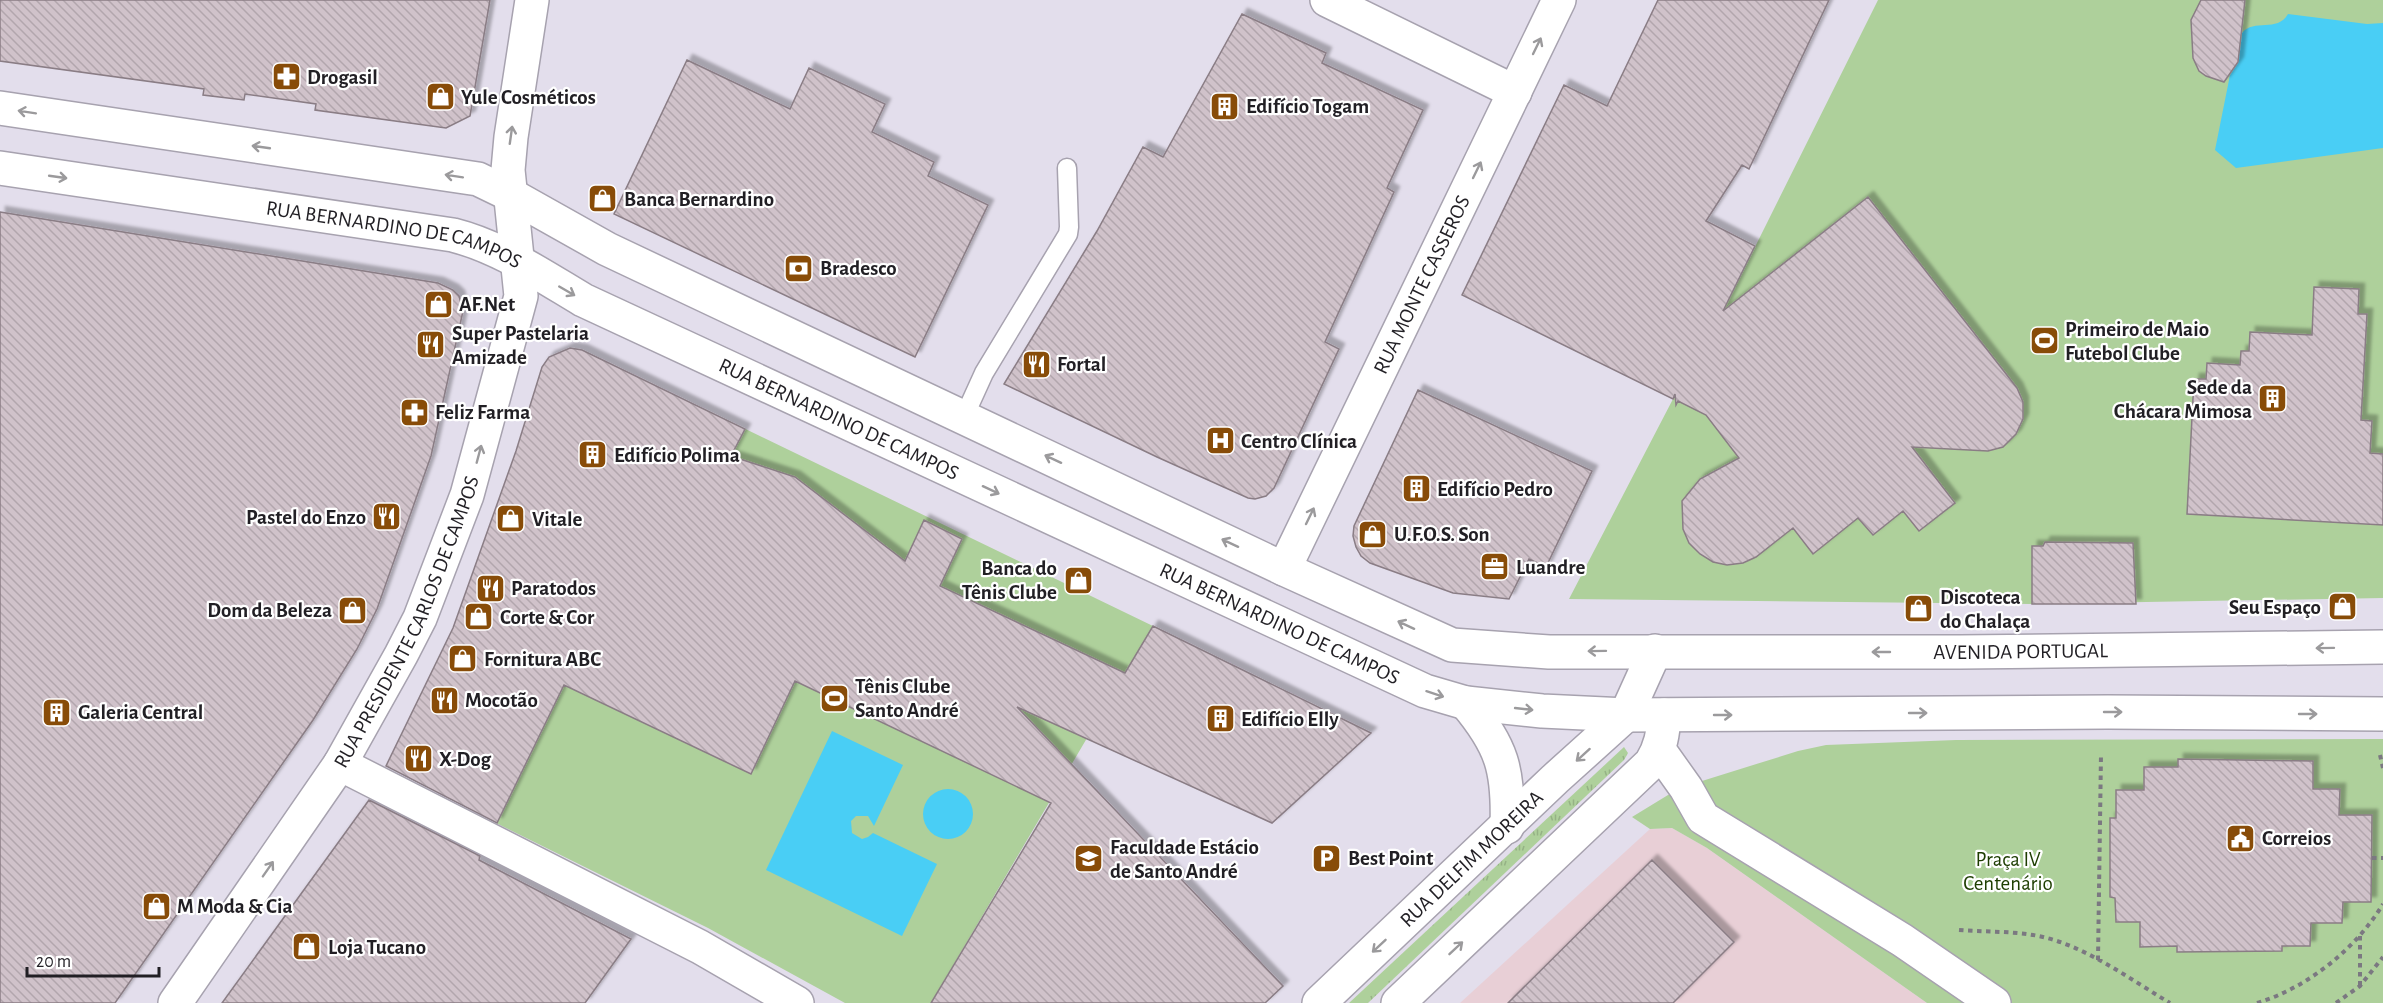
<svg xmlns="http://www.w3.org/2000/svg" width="2383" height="1003" viewBox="0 0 2383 1003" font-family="'Alegreya Sans',sans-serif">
	<defs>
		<pattern id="grass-tufts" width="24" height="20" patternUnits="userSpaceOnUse" patternTransform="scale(1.5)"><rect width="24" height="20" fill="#aed09b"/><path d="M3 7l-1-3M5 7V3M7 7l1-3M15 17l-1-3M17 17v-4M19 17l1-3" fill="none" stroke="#95b285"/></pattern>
		<pattern id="building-back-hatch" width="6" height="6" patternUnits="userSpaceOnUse" patternTransform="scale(1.5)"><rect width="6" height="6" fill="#d0c2ca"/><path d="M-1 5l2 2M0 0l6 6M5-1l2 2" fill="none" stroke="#b2a6ad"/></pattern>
		<filter id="shadow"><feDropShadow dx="5.5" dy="-5.5" stdDeviation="1.5" flood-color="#0004"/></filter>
	</defs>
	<rect width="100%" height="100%" fill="#e3deec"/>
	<path fill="#e8cfd6" d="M1672 828 1707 848 1927 1003H1460L1650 829Z"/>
	<path fill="url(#grass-tufts)" d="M1624 747 1628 753 1624 760 1368 1003H1349Z"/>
	<path fill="#aed09b" d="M1878 0H2383V598L2032 604 1569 599 1673 399 1755 247Z
		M696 405 1153 626 931 1003H845L708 928 496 823 597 617Z
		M2383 739V1003H1927L1707 848 1672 828 1650 829 1632 817 1668 795 1702 781 1798 751 1826 745 1956 740Z"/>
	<path fill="#49cef5" d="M2288 14 2367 24 2383 23V148L2236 168 2215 150 2230 75 2238 62 2242 33C2254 18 2277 33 2288 14Z
		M832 731 903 765 874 826 868 816H856L851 821 852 833 862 839 868 837 873 833 937 864 902 936 766 870Z
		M923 814a25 25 0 1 1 50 0a25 25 0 1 1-50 0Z"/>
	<path fill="url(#building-back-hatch)" stroke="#8a7d85" stroke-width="1.5" filter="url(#shadow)" d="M0 0H490L470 116 446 128 315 110 316 104 245 94 244 100 203 95 204 89 0 61Z
		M1658 0H1829L1749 169 1742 165 1706 221 1755 246 1723 311 1868 197 2017 388 2023 402V419L2016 434 2003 447 1988 451 1912 447 1955 503 1919 531 1903 511 1873 535 1858 518 1813 554 1793 528 1756 557 1743 563 1727 565 1713 562 1700 554 1689 543 1683 529 1682 501 1700 479 1739 458 1706 415 1678 401 1676 405 1675 394 1673 399 1462 295 1564 85 1607 106Z
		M2201 0H2245L2238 62 2224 82 2206 76 2199 71 2193 58 2191 20Z
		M1242 14 1326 53 1322 63 1423 110 1387 188 1394 192 1325 342 1339 349 1274 488 1266 496 1255 499 1248 498 1157 457 1004 384 1097 231 1143 147 1163 157Z
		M687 60 790 109 809 68 885 104 872 132 934 162 928 176 988 205 915 357 614 214Z
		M0 212 438 283 453 290 459 296 463 311 431 456 377 609 357 649 313 720 115 1003H0Z
		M2314 287 2359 289 2358 314H2367L2361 420 2372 421 2370 453 2383 454V525L2187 514 2194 379H2206L2207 363 2240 365 2241 351H2249L2250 332 2312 335Z
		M570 348 582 350 745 429 731 456 795 477 905 561 924 520 962 539 940 586 1125 673 1153 626 1371 733 1272 823 1017 707 1283 986 1265 1003H931L1051 803 795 681 751 774 564 685 497 823 386 766 453 628 516 451 542 367 549 357Z
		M1418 390 1592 471 1546 567 1529 559 1509 599 1453 593 1370 563 1361 556 1356 547 1353 536 1354 526Z
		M2045 542 2133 543 2136 604H2032V546H2043Z
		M2178 759 2313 761V789H2340L2339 815H2372L2371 902H2343L2342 923H2311L2310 946H2282V951L2177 952V946L2140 947V922H2116L2115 898 2110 897V818H2116V790H2144V767H2178Z
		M369 800 480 856 479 860 631 939 585 1003H222Z
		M1652 860 1734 942 1673 1003H1508Z"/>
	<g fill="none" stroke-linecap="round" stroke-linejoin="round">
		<defs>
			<path id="lane" d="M964 417 984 373 1068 234 1069 227 1067 168"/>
			<path id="street" d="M1327 0 1515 92
				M1659 750 1686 788 1703 818 1902 940 1994 1003
				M340 764 700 947 797 1003"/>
			<g id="secondary">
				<path id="s1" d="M1284 569 1559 0"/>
				<path id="s2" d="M175 1003 340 764 401 655 420 618 467 495 521 296 508 170 511 137 532 0"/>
				<path id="s3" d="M1319 1003 1555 779 1626 715"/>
				<path d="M1398 1003 1651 763C1661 747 1663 734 1664 715"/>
			</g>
			<g id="primary">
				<path id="s4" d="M0 108 478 179 509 194 607 249 1284 569 1452 645 1549 652H1960L2383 647"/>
				<path id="s5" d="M0 168 453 235C500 247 541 275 583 300L1425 691 1466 703 1542 711 1626 715 2108 712 2383 714"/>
				<path d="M1466 703C1502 746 1509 770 1507 827"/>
				<path d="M1626 715 1655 651"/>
			</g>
		</defs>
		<use href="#lane" stroke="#a7a2af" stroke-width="21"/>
		<use href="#street" stroke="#a7a2af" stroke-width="36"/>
		<use href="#secondary" stroke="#a7a2af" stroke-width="36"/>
		<use href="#primary" stroke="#a7a2af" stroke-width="36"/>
		<path stroke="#7b7881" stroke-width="4" stroke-dasharray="4.5 4.5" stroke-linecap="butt" d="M2380 755 2383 768
			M2372 858H2383
			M1959 930C1984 932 2009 931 2033 935 2082 943 2128 978 2170 1003
			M2360 936V986
			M2098 960 2101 754
			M2257 1003C2307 988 2356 949 2383 904
			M2336 1003 2360 986 2383 957"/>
		<use href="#lane" stroke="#fff" stroke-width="18"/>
		<use href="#street" stroke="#fff" stroke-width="33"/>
		<use href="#secondary" stroke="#fff" stroke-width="33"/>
		<use href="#primary" stroke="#fff" stroke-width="33"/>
	</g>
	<defs><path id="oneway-shaft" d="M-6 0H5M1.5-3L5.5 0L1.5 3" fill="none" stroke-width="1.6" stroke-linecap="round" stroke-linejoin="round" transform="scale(1.5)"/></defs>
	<g stroke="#9b9a9c">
		<use href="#oneway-shaft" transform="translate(1537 46) rotate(-64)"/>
		<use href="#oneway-shaft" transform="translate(27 112) rotate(-171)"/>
		<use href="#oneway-shaft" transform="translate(511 135) rotate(-82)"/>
		<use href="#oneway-shaft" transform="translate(261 147) rotate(-172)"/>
		<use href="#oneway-shaft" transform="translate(1477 170) rotate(-64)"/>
		<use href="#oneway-shaft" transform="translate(454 176) rotate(-171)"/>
		<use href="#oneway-shaft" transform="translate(58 177) rotate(8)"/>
		<use href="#oneway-shaft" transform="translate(567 291) rotate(30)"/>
		<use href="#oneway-shaft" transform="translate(479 454) rotate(-75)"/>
		<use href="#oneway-shaft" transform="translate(1053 459) rotate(-155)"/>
		<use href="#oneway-shaft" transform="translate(991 490) rotate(25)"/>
		<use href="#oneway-shaft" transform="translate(1310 516) rotate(-64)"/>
		<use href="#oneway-shaft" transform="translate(1230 543) rotate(-155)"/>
		<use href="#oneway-shaft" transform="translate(1406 625) rotate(-155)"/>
		<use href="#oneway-shaft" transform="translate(2325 648) rotate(179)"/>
		<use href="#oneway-shaft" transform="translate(1597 651) rotate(179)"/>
		<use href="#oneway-shaft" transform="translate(1881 652) rotate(-180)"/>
		<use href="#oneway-shaft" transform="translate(1435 694) rotate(18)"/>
		<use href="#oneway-shaft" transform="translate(1524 709) rotate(6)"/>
		<use href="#oneway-shaft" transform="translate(2113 712)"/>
		<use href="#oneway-shaft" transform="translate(1918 713)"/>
		<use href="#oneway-shaft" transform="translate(2308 714)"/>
		<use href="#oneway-shaft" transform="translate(1723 715)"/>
		<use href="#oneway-shaft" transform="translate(1583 755) rotate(138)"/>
		<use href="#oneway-shaft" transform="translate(268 869) rotate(-55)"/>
		<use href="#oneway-shaft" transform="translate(1379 946) rotate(137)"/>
		<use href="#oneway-shaft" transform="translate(1456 948) rotate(-43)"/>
	</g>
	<defs>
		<symbol id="pharmacy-square" viewBox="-11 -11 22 22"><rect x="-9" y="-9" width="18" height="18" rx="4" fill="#884c08" stroke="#fff"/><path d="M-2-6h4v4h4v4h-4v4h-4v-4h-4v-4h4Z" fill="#fff"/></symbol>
		<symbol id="shop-square" viewBox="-11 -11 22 22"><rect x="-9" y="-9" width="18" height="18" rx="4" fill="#884c08" stroke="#fff"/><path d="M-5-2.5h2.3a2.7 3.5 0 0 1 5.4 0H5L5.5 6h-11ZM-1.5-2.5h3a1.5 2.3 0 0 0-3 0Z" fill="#fff"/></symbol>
		<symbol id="building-square" viewBox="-11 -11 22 22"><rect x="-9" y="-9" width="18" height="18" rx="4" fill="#884c08" stroke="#fff"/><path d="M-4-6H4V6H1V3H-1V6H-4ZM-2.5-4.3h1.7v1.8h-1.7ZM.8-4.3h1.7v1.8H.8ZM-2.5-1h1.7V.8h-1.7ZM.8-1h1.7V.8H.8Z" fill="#fff"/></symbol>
		<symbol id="bank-square" viewBox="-11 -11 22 22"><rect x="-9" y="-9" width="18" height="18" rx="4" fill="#884c08" stroke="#fff"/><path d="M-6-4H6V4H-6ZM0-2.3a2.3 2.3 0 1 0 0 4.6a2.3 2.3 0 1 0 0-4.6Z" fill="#fff"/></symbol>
		<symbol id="stadium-square" viewBox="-11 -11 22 22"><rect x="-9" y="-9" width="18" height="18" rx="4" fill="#884c08" stroke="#fff"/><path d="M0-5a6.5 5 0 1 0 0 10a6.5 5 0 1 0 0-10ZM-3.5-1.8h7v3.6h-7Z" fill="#fff"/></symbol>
		<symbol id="restaurant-square" viewBox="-11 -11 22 22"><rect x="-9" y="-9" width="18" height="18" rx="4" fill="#884c08" stroke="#fff"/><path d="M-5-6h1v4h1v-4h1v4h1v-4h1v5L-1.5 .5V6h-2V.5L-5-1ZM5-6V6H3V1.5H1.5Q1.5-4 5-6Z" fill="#fff"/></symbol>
		<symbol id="hospital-square" viewBox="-11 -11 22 22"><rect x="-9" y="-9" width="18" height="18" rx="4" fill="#884c08" stroke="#fff"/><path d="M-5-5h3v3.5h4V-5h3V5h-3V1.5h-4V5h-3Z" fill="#fff"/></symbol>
		<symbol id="office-square" viewBox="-11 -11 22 22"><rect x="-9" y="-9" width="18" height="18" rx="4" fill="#884c08" stroke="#fff"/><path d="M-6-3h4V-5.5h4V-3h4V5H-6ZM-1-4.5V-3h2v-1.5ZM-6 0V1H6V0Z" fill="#fff"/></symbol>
		<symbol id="civic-square" viewBox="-11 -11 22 22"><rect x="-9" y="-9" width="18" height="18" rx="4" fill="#884c08" stroke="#fff"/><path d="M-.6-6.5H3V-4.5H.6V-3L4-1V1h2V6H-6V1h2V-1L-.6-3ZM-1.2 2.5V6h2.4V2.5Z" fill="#fff"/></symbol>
		<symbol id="parking-square" viewBox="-11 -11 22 22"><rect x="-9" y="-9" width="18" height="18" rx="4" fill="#884c08" stroke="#fff"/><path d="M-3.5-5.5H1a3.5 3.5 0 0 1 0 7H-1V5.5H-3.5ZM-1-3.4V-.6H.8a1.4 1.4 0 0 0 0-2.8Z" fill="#fff"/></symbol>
		<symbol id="university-square" viewBox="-11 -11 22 22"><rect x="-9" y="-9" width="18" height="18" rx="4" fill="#884c08" stroke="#fff"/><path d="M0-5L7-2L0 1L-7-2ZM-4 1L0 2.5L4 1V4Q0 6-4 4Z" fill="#fff"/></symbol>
	</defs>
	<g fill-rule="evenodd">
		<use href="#pharmacy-square" x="270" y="60" width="33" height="33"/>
		<use href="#shop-square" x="424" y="80" width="33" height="33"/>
		<use href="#building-square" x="1208" y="90" width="33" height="33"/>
		<use href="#shop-square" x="586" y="182" width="33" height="33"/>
		<use href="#bank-square" x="782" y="252" width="33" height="33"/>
		<use href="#shop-square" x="422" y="288" width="33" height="33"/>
		<use href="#stadium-square" x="2028" y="324" width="33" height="33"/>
		<use href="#restaurant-square" x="414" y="328" width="33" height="33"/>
		<use href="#restaurant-square" x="1020" y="348" width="33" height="33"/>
		<use href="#building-square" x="2256" y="382" width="33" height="33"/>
		<use href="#pharmacy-square" x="398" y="396" width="33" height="33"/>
		<use href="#hospital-square" x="1204" y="424" width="33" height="33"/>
		<use href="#building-square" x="576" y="438" width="33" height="33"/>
		<use href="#building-square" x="1400" y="472" width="33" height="33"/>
		<use href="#restaurant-square" x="370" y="500" width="33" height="33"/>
		<use href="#shop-square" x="494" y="502" width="33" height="33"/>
		<use href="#shop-square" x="1356" y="518" width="33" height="33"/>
		<use href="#office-square" x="1478" y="550" width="33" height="33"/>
		<use href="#shop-square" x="1062" y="564" width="33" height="33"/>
		<use href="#restaurant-square" x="474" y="572" width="33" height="33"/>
		<use href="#shop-square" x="2326" y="590" width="33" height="33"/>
		<use href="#shop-square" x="1902" y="592" width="33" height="33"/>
		<use href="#shop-square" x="336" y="594" width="33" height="33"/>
		<use href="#shop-square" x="462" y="600" width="33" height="33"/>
		<use href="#shop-square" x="446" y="642" width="33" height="33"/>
		<use href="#stadium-square" x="818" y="682" width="33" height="33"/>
		<use href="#restaurant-square" x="428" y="684" width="33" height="33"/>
		<use href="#building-square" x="40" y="696" width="33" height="33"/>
		<use href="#building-square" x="1204" y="702" width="33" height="33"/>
		<use href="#restaurant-square" x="402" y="742" width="33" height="33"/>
		<use href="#civic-square" x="2224" y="822" width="33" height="33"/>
		<use href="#parking-square" x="1310" y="842" width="33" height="33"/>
		<use href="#university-square" x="1072" y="842" width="33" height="33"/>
		<use href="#shop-square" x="140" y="890" width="33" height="33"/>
		<use href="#shop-square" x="290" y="930" width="33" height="33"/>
	</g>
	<g text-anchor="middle" stroke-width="4.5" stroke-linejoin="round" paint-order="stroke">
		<g font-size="21" font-weight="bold" fill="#211f24" stroke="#fff" text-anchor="start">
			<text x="307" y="84">Drogasil</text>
			<text x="461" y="104">Yule Cosméticos</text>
			<text x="1246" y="113">Edifício Togam</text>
			<text x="624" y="206">Banca Bernardino</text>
			<text x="820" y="275">Bradesco</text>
			<text x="459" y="311">AF.Net</text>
			<text x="2065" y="336">Primeiro de Maio<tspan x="2065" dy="24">Futebol Clube</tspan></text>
			<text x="452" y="340">Super Pastelaria<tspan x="452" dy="24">Amizade</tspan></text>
			<text x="1057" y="371">Fortal</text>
			<text x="2252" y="394" text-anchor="end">Sede da<tspan x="2252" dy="24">Chácara Mimosa</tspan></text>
			<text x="435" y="419">Feliz Farma</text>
			<text x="1241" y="448">Centro Clínica</text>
			<text x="614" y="462">Edifício Polima</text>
			<text x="1437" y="496">Edifício Pedro</text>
			<text x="366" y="524" text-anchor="end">Pastel do Enzo</text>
			<text x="532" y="526">Vitale</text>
			<text x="1394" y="541">U.F.O.S. Son</text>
			<text x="1516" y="574">Luandre</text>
			<text x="1057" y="575" text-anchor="end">Banca do<tspan x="1057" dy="24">Tênis Clube</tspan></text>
			<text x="511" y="595">Paratodos</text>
			<text x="1940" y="604">Discoteca<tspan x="1940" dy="24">do Chalaça</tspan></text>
			<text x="2321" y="614" text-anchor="end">Seu Espaço</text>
			<text x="332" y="617" text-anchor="end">Dom da Beleza</text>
			<text x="500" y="624">Corte &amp; Cor</text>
			<text x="484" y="666">Fornitura ABC</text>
			<text x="855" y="693">Tênis Clube<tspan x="855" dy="24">Santo André</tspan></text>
			<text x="465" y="707">Mocotão</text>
			<text x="78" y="719">Galeria Central</text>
			<text x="1241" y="726">Edifício Elly</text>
			<text x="439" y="766">X-Dog</text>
			<text x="2262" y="845">Correios</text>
			<text x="1110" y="854">Faculdade Estácio<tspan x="1110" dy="24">de Santo André</tspan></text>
			<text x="1348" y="865">Best Point</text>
			<text x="177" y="913">M Moda &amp; Cia</text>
			<text x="328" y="954">Loja Tucano</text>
		</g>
		<g font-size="21" fill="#211f24" stroke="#fff">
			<text dy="7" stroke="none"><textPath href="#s5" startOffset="400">RUA BERNARDINO DE CAMPOS</textPath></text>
			<text dy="7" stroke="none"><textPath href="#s1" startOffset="316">RUA MONTE CASSEROS</textPath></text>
			<text dy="7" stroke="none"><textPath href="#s5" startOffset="886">RUA BERNARDINO DE CAMPOS</textPath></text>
			<text dy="7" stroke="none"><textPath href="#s2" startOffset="448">RUA PRESIDENTE CARLOS DE CAMPOS</textPath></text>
			<text dy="7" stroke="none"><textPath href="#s5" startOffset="1372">RUA BERNARDINO DE CAMPOS</textPath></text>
			<text dy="7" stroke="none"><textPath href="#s4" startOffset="2132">AVENIDA PORTUGAL</textPath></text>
			<text dy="7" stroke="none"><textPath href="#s3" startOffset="210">RUA DELFIM MOREIRA</textPath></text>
		</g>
		<g font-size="21" fill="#1d3d00" stroke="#fff">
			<text x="2008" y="866">Praça IV<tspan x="2008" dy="24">Centenário</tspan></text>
		</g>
	</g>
	<path d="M27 967v9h132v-9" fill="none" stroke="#211f24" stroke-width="3"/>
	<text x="36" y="967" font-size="18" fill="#211f24" stroke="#ffffff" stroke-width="4.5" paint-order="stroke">20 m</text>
</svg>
